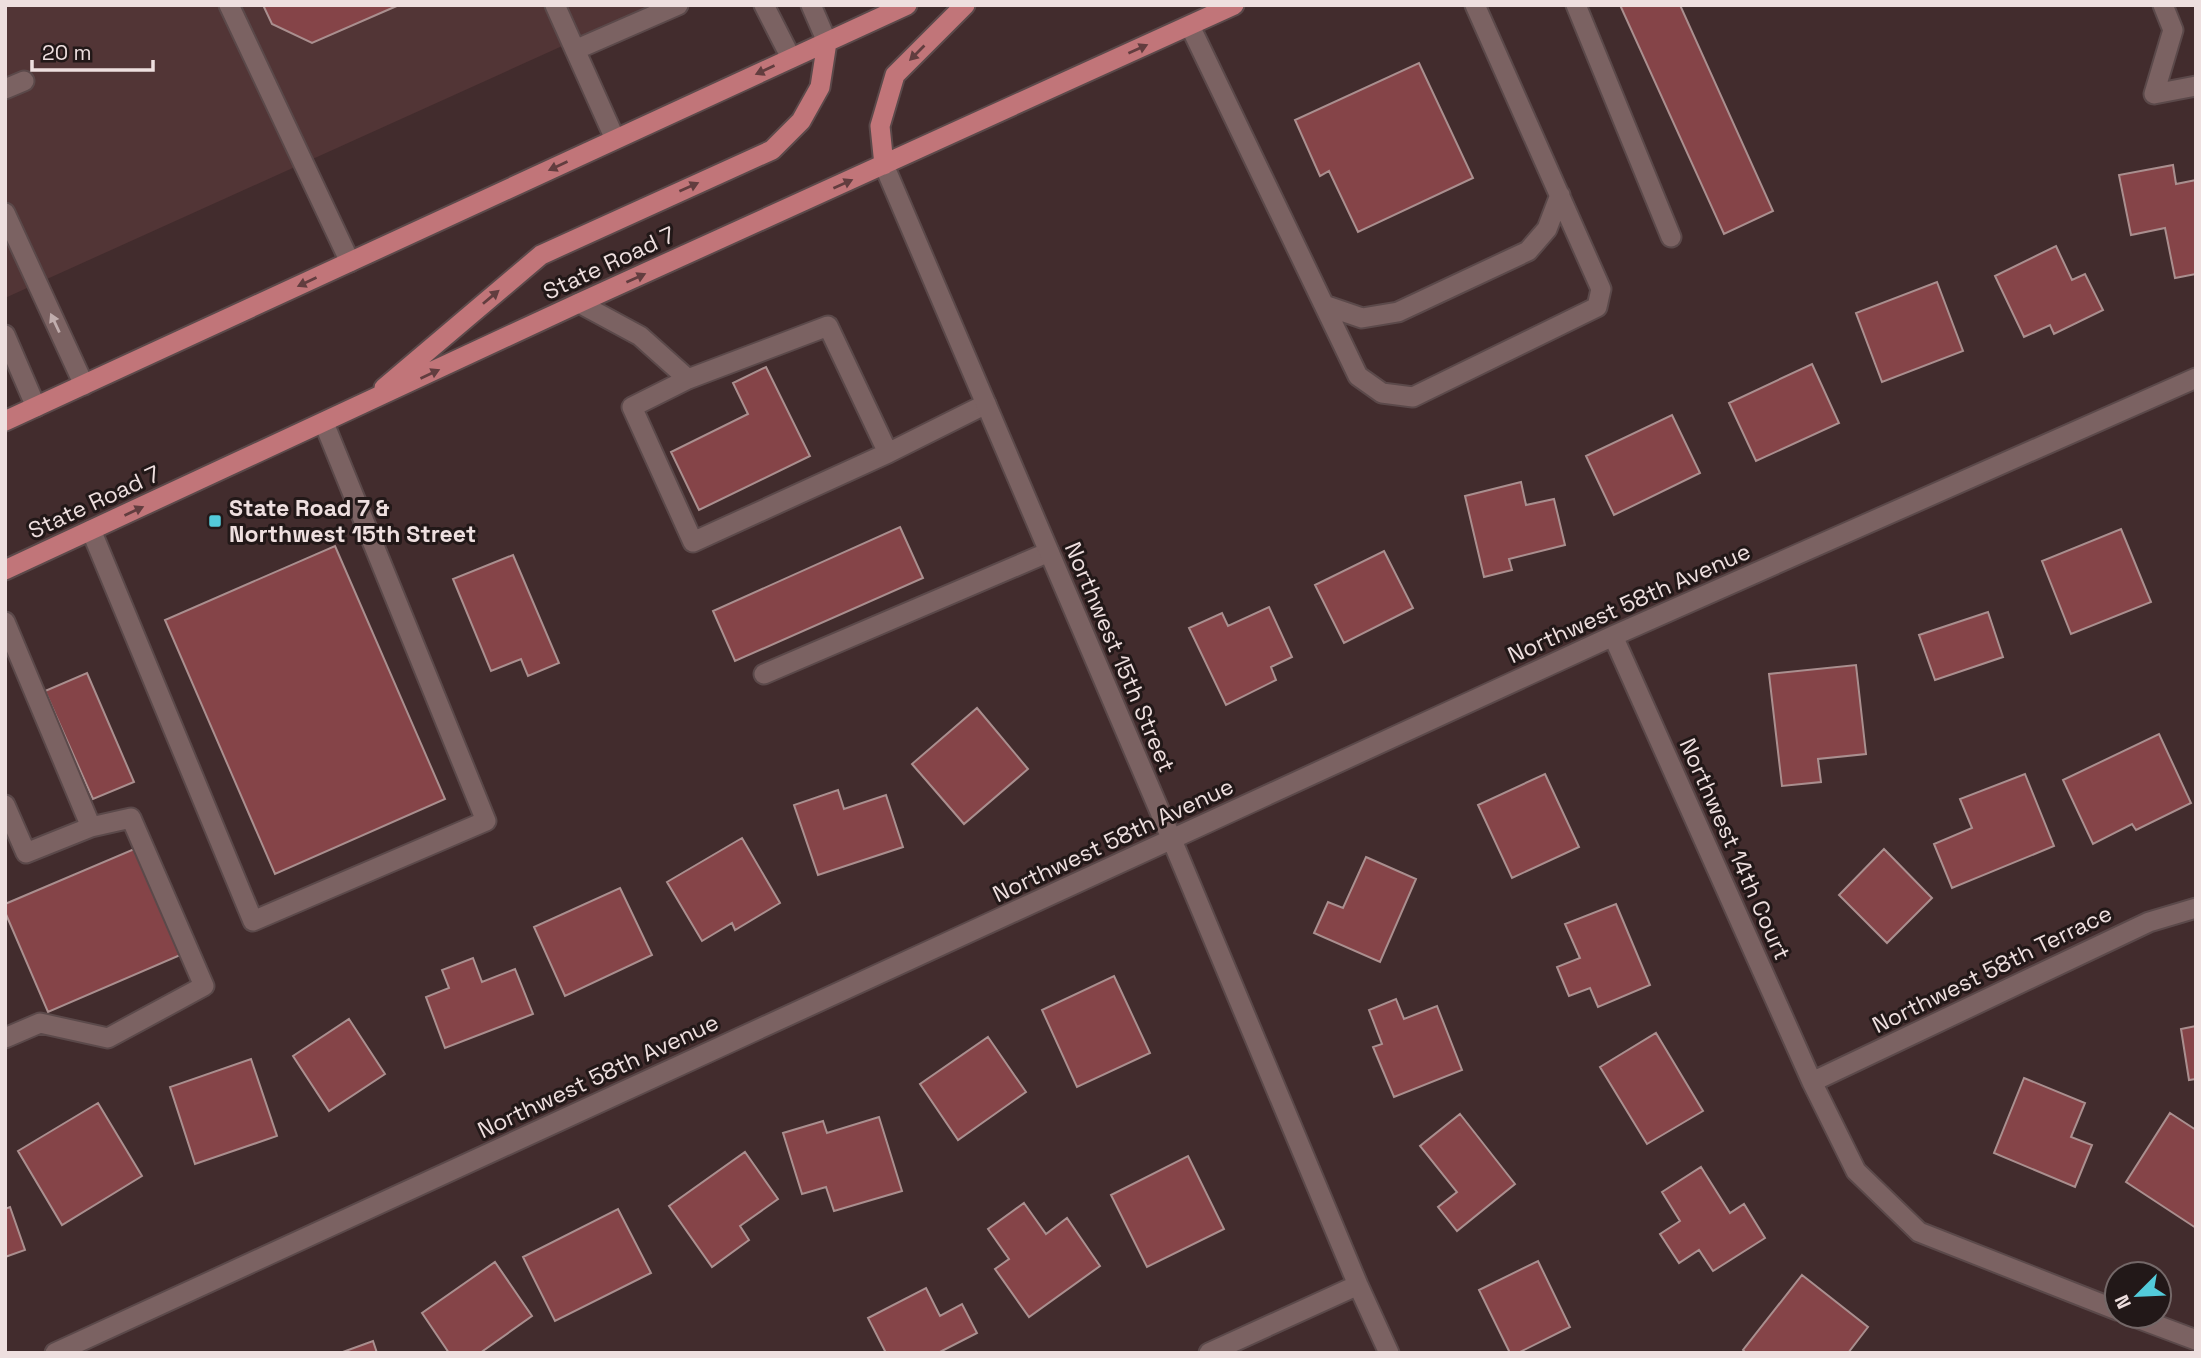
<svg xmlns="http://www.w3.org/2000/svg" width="2201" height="1358" viewBox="0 0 2201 1358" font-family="'Space Grotesk',sans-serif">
	<rect width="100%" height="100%" fill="#422c2d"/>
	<path fill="#523536" d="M5 5H653L5 298Z"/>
	<path fill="#854448" stroke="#aa8f8f" stroke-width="2" d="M263 5H399L312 43 272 24Z
		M1620 5H1680L1773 211 1724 234Z
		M1419 63 1473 178 1358 232 1329 171 1320 176 1295 120Z
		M2173 165 2176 184 2196 180V274L2175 278 2165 228 2131 235 2119 175Z
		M2056 246 2072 280 2085 274 2103 310 2054 334 2050 325 2024 337 1995 276Z
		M1937 282 1963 351 1882 382 1856 313Z
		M1812 364 1839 423 1756 461 1729 403Z
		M766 367 810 456 699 510 671 452 748 414 733 383Z
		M1672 415 1700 473 1614 515 1586 456Z
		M1521 482 1526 505 1554 499 1565 545 1509 559 1512 570 1484 577 1465 496Z
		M900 527 923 578 735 661 713 611Z
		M2121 529 2151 602 2071 634 2042 561Z
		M335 546 445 799 275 874 165 620Z
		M1384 551 1413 608 1344 643 1315 585Z
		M513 555 559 663 528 676 521 659 491 671 453 579Z
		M1269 607 1292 657 1271 667 1276 680 1226 705 1189 628 1222 613 1228 626Z
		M1988 612 2003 657 1935 680 1919 635Z
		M1856 665 1866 754 1818 759 1821 782 1782 786 1769 674Z
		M87 673 134 782 93 799 45 691Z
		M977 708 1028 769 964 824 912 764Z
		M2159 734 2191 803 2136 830 2132 824 2093 844 2063 780Z
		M1545 774 1579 847 1512 878 1478 805Z
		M2025 774 2054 846 1952 888 1934 844 1972 828 1960 799Z
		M838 790 844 809 886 795 903 847 818 875 794 805Z
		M742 838 780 903 735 930 732 923 702 941 667 882Z
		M139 847 185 953 48 1012 5 912V904Z
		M1884 849 1932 898 1887 943 1839 895Z
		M1366 857 1416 879 1380 962 1314 933 1328 902 1343 908Z
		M620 888 652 955 565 996 534 927Z
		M1616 904 1650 985 1598 1007 1590 988 1569 996 1557 967 1580 958 1565 924Z
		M473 958 482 982 515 969 533 1014 445 1048 426 997 449 988 442 970Z
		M1114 976 1150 1053 1077 1087 1042 1010Z
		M1396 999 1404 1019 1437 1006 1462 1070 1394 1097 1373 1047 1382 1044 1369 1010Z
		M349 1019 385 1074 329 1111 293 1056Z
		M2196 1026V1079L2189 1080 2181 1029Z
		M1656 1033 1703 1111 1647 1144 1600 1067Z
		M988 1037 1026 1092 958 1140 920 1084Z
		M251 1059 277 1136 195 1164 170 1087Z
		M2024 1078 2085 1103 2071 1137 2092 1145 2075 1187 1994 1153Z
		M98 1103 142 1176 62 1225 18 1151Z
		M2170 1113 2196 1130V1228L2126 1182Z
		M1460 1114 1515 1184 1457 1231 1438 1207 1457 1192 1420 1146Z
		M879 1117 902 1191 834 1211 826 1187 802 1194 783 1133 823 1121 827 1133Z
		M745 1152 778 1199 740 1226 749 1240 712 1267 669 1206Z
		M1188 1156 1224 1229 1147 1267 1111 1195Z
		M1701 1167 1730 1213 1744 1204 1765 1238 1713 1271 1699 1250 1679 1263 1660 1234 1680 1221 1662 1192Z
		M1024 1203 1046 1234 1067 1218 1100 1266 1029 1317 995 1269 1009 1259 988 1229Z
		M10 1207 25 1250 5 1257V1209Z
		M618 1209 651 1273 555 1321 523 1257Z
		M1538 1261 1570 1327 1518 1353H1510L1479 1290Z
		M495 1262 532 1316 480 1353H449L422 1313Z
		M1802 1275 1868 1327 1848 1353H1746L1743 1350Z
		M926 1288 940 1316 962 1304 977 1333 938 1353H886L868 1318Z
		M373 1341 377 1353H340Z"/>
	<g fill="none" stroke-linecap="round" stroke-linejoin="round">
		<defs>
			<path id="service" d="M229 5 350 262
				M555 5 615 139
				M764 5 791 58
				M811 5 827 42
				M1576 5 1671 237
				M2163 5 2173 30 2154 94 2196 86
				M1190 26 1358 376 1382 393 1413 397 1597 307 1601 289 1475 5
				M575 50 678 5
				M5 89 24 81
				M5 213 84 385
				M579 303 640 336 688 379
				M1324 305 1362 318 1398 312 1528 251 1547 229 1560 195
				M5 335 36 407
				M888 453 828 326 688 379 632 407 693 542 888 453 986 404
				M91 530 253 921 486 821 324 423
				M5 622 91 827
				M764 674 1049 552
				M5 805 26 853 91 827 131 818 204 986 108 1038 40 1023 5 1038"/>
			<path id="minor" d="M884 165 1172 840 1358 1285 1389 1353
				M1613 636 1812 1082 1856 1171 1919 1232 2117 1310
				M1812 1082 2149 922 2196 908
				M2132 1316 2196 1340
				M55 1353 1613 636 2196 378
				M1209 1353 1358 1285"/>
			<path id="primary" d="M884 165 880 126 895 75 965 5
				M384 388 541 255 772 150 801 121 820 87 827 42
				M5 421 907 5
				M5 570 579 303 1234 5"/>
		</defs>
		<use href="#service" stroke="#5b494a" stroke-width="23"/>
		<use href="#minor" stroke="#5b494a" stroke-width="23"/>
		<use href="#primary" stroke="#5b494a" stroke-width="23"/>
		<use href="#service" stroke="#7b6262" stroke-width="19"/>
		<use href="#minor" stroke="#7b6262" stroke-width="19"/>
		<use href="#primary" stroke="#c17579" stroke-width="19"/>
	</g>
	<defs><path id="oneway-solid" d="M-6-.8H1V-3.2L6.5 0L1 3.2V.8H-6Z" transform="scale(1.75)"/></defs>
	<g fill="#623d3f">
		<use href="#oneway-solid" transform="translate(1138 49) rotate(-24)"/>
		<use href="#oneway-solid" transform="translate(917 53) rotate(135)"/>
		<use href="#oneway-solid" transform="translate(765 70) rotate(155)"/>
		<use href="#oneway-solid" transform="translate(558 166) rotate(155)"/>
		<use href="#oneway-solid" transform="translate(843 184) rotate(-24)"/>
		<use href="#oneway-solid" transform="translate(689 187) rotate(-24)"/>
		<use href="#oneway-solid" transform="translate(636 278) rotate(-24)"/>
		<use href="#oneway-solid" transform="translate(307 282) rotate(155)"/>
		<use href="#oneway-solid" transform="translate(491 297) rotate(-40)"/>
		<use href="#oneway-solid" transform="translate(430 374) rotate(-25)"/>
		<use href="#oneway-solid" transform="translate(134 511) rotate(-25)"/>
	</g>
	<use fill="#c0adad" href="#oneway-solid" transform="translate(55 323) rotate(-115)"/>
	<rect fill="#53cbda" stroke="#221818" stroke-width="2.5" x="208" y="514" width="14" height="14" rx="3.5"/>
	<g text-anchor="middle" stroke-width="6" stroke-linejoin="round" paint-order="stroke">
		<g font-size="23" fill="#eedfdf" stroke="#221818">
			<text transform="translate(609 263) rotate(-25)" y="8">State Road 7</text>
			<text transform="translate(94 502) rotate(-25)" y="8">State Road 7</text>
			<text transform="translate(1629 603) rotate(-24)" y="8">Northwest 58th Avenue</text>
			<text transform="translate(1120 657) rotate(67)" y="8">Northwest 15th Street</text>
			<text transform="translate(1113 840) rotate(-25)" y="8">Northwest 58th Avenue</text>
			<text transform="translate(1735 849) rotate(66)" y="8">Northwest 14th Court</text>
			<text transform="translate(1992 969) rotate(-26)" y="8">Northwest 58th Terrace</text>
			<text transform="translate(598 1076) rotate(-25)" y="8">Northwest 58th Avenue</text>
		</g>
		<g font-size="23" font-weight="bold" fill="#eedfdf" stroke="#221818" text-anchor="start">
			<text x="229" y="516">State Road 7 &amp;<tspan x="229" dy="26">Northwest 15th Street</tspan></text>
		</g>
	</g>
	<rect width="2201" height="1358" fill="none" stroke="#eedfdf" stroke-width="14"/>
	<g transform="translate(2138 1295) rotate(246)"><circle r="33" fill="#221818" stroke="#746868" stroke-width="2"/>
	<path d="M0-5L12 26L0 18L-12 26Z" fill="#53cbda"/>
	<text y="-10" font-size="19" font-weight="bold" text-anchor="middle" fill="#eedfdf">N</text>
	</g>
	<path d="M32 60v10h121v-10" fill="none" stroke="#eedfdf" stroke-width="3.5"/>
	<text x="42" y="60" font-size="21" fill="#eedfdf" stroke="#221818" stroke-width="5" paint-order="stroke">20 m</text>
</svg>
